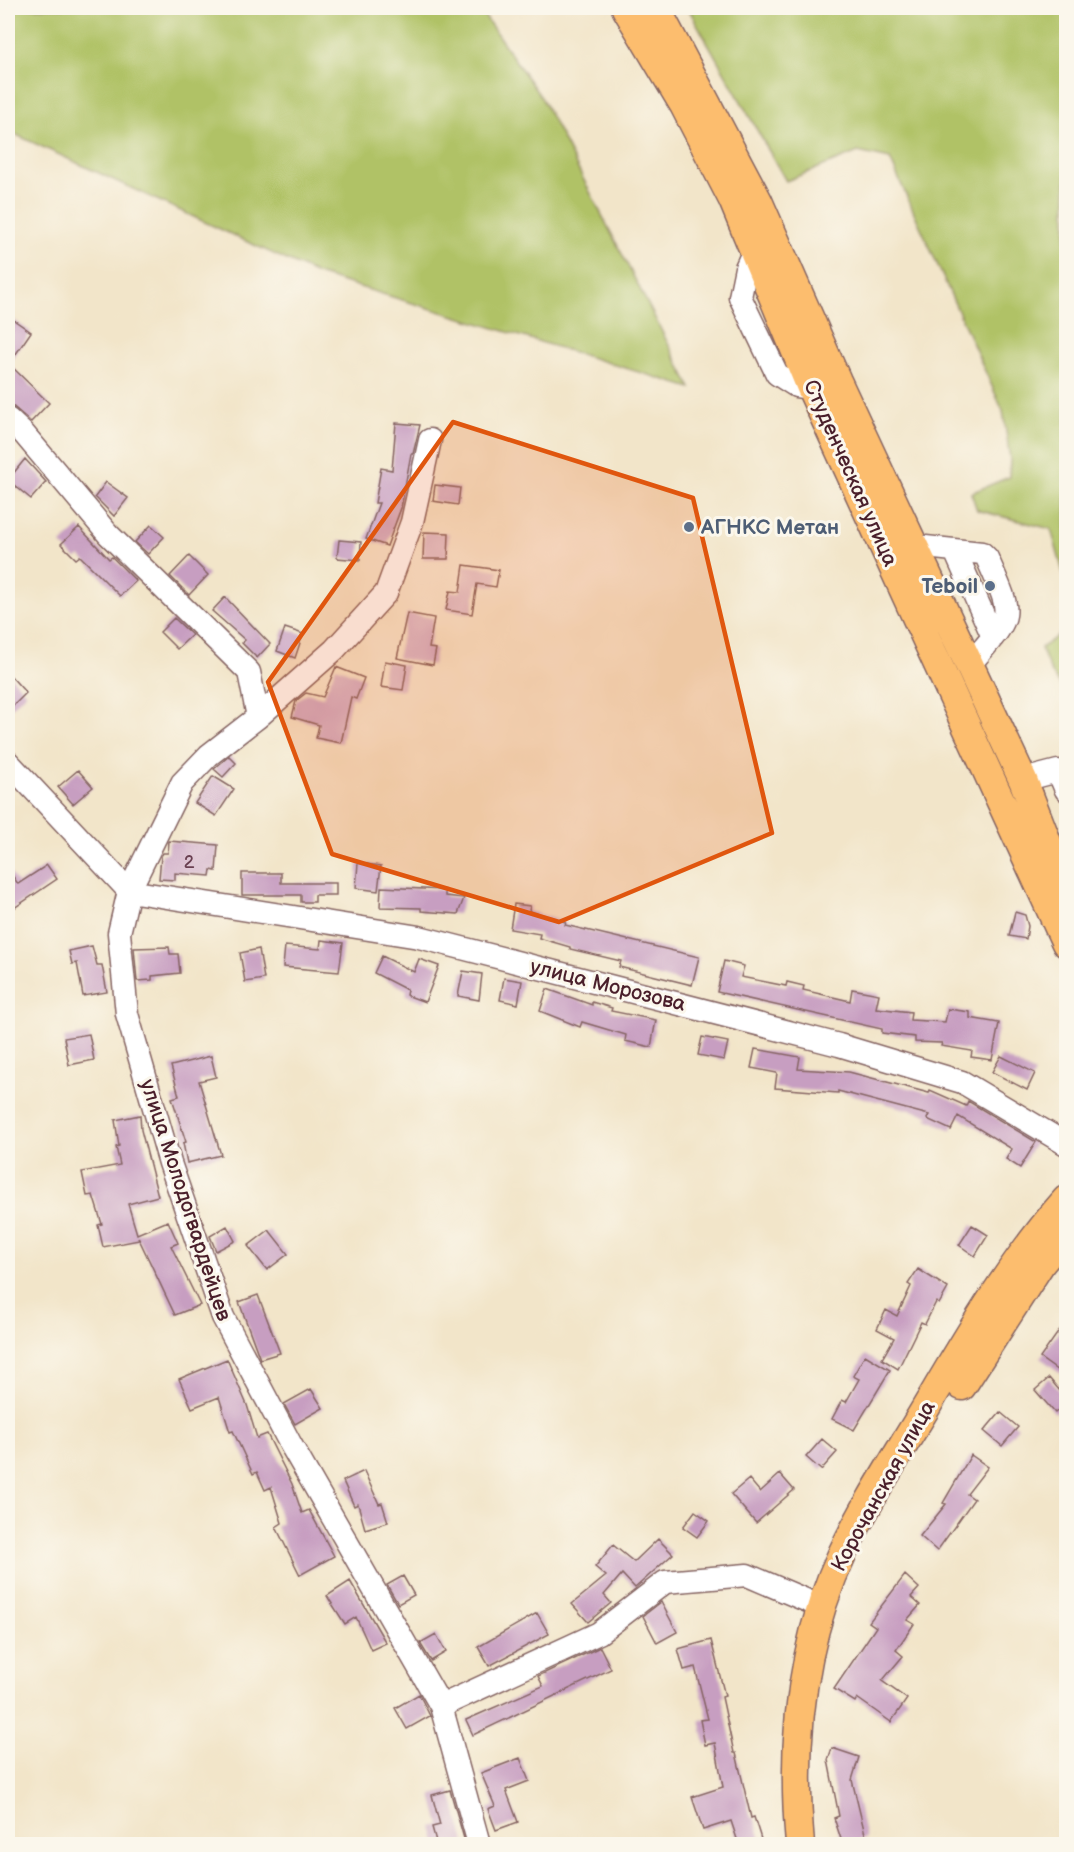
<svg xmlns="http://www.w3.org/2000/svg" width="1074" height="1852" viewBox="0 0 1074 1852" font-family="'Balsamiq Sans',sans-serif">
	<rect width="100%" height="100%" fill="#fbf7ec"/>
	<filter id="ink" filterUnits="userSpaceOnUse"><feTurbulence type="fractalNoise" baseFrequency=".0167" numOctaves="2"/><feDisplacementMap in="SourceGraphic" scale="12" xChannelSelector="R" yChannelSelector="G"/><feConvolveMatrix kernelMatrix="1 2 1 2 8 2 1 2 1" color-interpolation-filters="sRGB"/></filter>
	<filter id="wash" filterUnits="userSpaceOnUse"><feTurbulence type="fractalNoise" baseFrequency=".008" numOctaves="4" result="noise"/><feDisplacementMap in="SourceGraphic" scale="24" xChannelSelector="R" yChannelSelector="G"/><feGaussianBlur stdDeviation="1.35" result="paint"/><feColorMatrix in="noise" values="0 0 0 0 0 0 0 0 0 0 0 0 0 0 0 0 0 1.4 0 .05"/><feComposite in="paint" operator="in"/></filter>
	<g filter="url(#wash)">
		<rect width="100%" height="100%" fill="#f2e5c9"/>
		<path fill="#b0c266" stroke="#7d7048" stroke-width="1.5" d="M8 8H479L542 99 691 388 317 274 8 131Z
			M688 8H1066V583L1051 529 977 510 971 493 1009 477 1010 459 1003 411 890 159 858 152 786 181Z
			M1066 615V694L1051 672 1041 648 1064 631Z"/>
		<g id="blocks">
			<path fill="#c79ec1" d="M8 316 31 332 9 364 49 403 31 422 8 402Z
				M396 423 420 425 413 454H411L401 508 387 546 366 539 379 503H375L381 468 392 470Z
				M25 459 46 482 31 499 8 480Z
				M106 482 128 498 114 516 95 497Z
				M435 485 460 488 458 505 433 501Z
				M151 525 164 537 148 554 135 542Z
				M79 527 109 559 112 557 136 581 120 596 80 556 76 559 61 544Z
				M424 532 449 533 448 559H423Z
				M339 540 361 542 360 560 337 558Z
				M189 556 208 575 189 595 170 576Z
				M464 565 499 570 496 587 477 584 472 614 446 610 450 591 460 592Z
				M225 597 270 644 257 658 242 643 245 640 212 611Z
				M407 613 434 618 429 648 436 649 433 665 397 658Z
				M174 618 192 635 177 649 160 632Z
				M285 628 303 634 295 658 277 651Z
				M385 661 407 665 403 690 381 687Z
				M336 667 364 678 356 699 351 697 341 743 316 738 319 725 292 717 296 701 306 693 323 697Z
				M8 673 26 693 8 711Z
				M229 756 236 763 223 777 214 769Z
				M78 770 93 787 73 804 58 787Z
				M213 776 234 789 216 816 195 803Z
				M169 841 218 845 216 871 211 870 210 876 175 873V880L159 879 161 856 163 853H168Z
				M358 863 381 866 378 891 356 888Z
				M47 865 57 879 8 912V869L18 884Z
				M242 873H281V883H336V895H315V902H301V895H242Z
				M381 887 445 890V896L464 898 458 914 421 911V908L380 907Z
				M514 904 530 906 529 911 566 922 565 925 699 957 692 985 619 967 621 961 570 949V947L539 938 540 934 510 929Z
				M1015 912 1025 915 1028 926 1026 939 1009 936Z
				M321 940 343 943 339 972 283 967 285 946 320 949Z
				M92 946 97 965H102L107 992 83 996 77 963 72 964 69 951Z
				M169 947 170 954H178L180 973 152 976V980L137 981 134 948Z
				M259 949 264 979 245 982 240 953Z
				M382 956 414 972 419 959 439 966 425 1002 406 995 407 990 374 973Z
				M724 961 744 966 741 977 786 986 787 982 804 986 803 990 850 1001 852 989 879 994 876 1008 911 1012 910 1020 945 1022 948 1009 970 1012V1018L999 1023 992 1060 971 1057 972 1051 941 1046 942 1043 915 1042V1037L882 1033V1029L717 992Z
				M463 971 482 974 479 1000 458 996Z
				M504 978 522 981 518 1004 500 1000Z
				M547 989 592 1005V1002L612 1008 611 1011 656 1020 651 1047 625 1041 626 1035 582 1022 580 1027 540 1011Z
				M89 1034 94 1060 69 1065 64 1038Z
				M702 1037 728 1042 724 1060 698 1055Z
				M755 1049 800 1057 798 1069 849 1072 929 1093 930 1090 966 1106 968 1101 1036 1142 1020 1168 1006 1159 1012 1149 958 1116 951 1130 927 1119 929 1115 838 1091V1093L775 1088 777 1073 751 1068Z
				M211 1056 216 1077 199 1081 221 1155 187 1163 183 1143 186 1142 172 1098 179 1096 171 1066Z
				M1001 1056 1035 1073 1027 1090 992 1072Z
				M140 1115 141 1130 158 1196 128 1204 137 1234 168 1221 178 1243 171 1246 200 1305 175 1315 138 1237 139 1240 103 1247 98 1225 102 1224 93 1195 87 1196 82 1172 120 1165 116 1147 119 1146 115 1120Z
				M972 1225 988 1235 975 1256 959 1245Z
				M227 1226 235 1241 216 1251 210 1236Z
				M269 1230 288 1254 267 1270 248 1246Z
				M918 1269 948 1288 939 1304 936 1302 925 1324 921 1322 898 1369 882 1359 894 1338 877 1329 886 1310 897 1316 911 1286 908 1284Z
				M258 1295 280 1353 260 1359 239 1302Z
				M1066 1321V1365L1061 1373 1040 1358Z
				M865 1355 890 1370 854 1430 832 1419 842 1400 846 1402 859 1379 853 1376Z
				M227 1359 247 1405 257 1438 267 1434 292 1484 302 1513 309 1510 334 1556 300 1575 276 1527 282 1523 271 1487 265 1490 257 1472 253 1474 233 1431 230 1432 219 1397 192 1408 179 1379Z
				M1049 1378 1066 1398V1403L1055 1413 1035 1390Z
				M311 1389 323 1408 295 1424 284 1404Z
				M1000 1412 1018 1427 1002 1446 984 1431Z
				M822 1439 837 1452 821 1470 806 1457Z
				M971 1455 988 1467 967 1494 974 1499 937 1551 920 1536 946 1504 943 1503Z
				M364 1471 379 1504 382 1503 388 1522 365 1529 358 1504 354 1506 343 1481Z
				M780 1474 794 1490 756 1523 731 1494 749 1479 760 1492Z
				M695 1511 709 1521 697 1537 683 1527Z
				M658 1539 673 1554 635 1588 622 1574 604 1595 611 1603 588 1622 572 1604 606 1576 595 1567 613 1545 634 1562Z
				M905 1575 919 1588 911 1597 920 1605 907 1620 914 1624 896 1650 903 1656 882 1681 907 1699 891 1722 857 1698 855 1702 834 1689 876 1627 869 1622Z
				M403 1576 414 1595 398 1604 387 1585Z
				M350 1581 386 1643 371 1650 356 1617 345 1624 327 1596Z
				M661 1602 677 1632 657 1643 643 1616Z
				M537 1613 549 1634 489 1666 478 1647Z
				M436 1634 446 1652 431 1661 420 1643Z
				M711 1640 725 1696 722 1697 734 1753H736L751 1818 754 1817 761 1839 744 1845H739L731 1821 703 1830 692 1797 723 1787 715 1743 705 1745 700 1720 708 1719 695 1667 684 1670 678 1649Z
				M600 1647 611 1669 473 1735 466 1720 543 1686 538 1676Z
				M419 1694 430 1716 407 1729 395 1708Z
				M832 1748 859 1757 852 1780 866 1838 843 1845 834 1818 839 1816 828 1760Z
				M520 1758 529 1781 506 1790 518 1822 496 1830 488 1809 495 1806 481 1773Z
				M450 1790 465 1842 437 1845 432 1827 440 1825 432 1795Z"/>
		</g>
	</g>
	<g filter="url(#ink)">
		<use href="#blocks" fill-opacity="0" stroke="#856462" stroke-width="1.5"/>
		<g fill="none" stroke-linecap="round" stroke-linejoin="round">
			<defs>
				<path id="minor" d="M755 248 746 268 740 297 777 374 796 386 811 388
					M8 419 24 434 108 534 249 672 258 717
					M430 440 412 522 386 593 334 650 258 717 209 755 182 783 129 891 419 937 839 1045 962 1082 1066 1144
					M916 546 982 553 987 558C1014 619 1014 613 970 664
					M955 551 993 637
					M8 762 129 891 119 933 127 1014 170 1163 223 1317 291 1445 441 1706 479 1844
					M1023 780 1058 771 1066 790
					M441 1706 599 1633 665 1582 747 1575 822 1607"/>
				<path id="major" d="M626 8 684 105 733 200 811 388 1066 943
					M656 8 758 201 837 381 1023 780 1066 891
					M962 1386 1041 1263 1066 1233
					M800 1844C791 1745 800 1644 843 1552 868 1499 902 1449 931 1399 971 1331 1013 1260 1066 1200"/>
			</defs>
			<use href="#minor" stroke="#856462" stroke-width="25"/>
			<use href="#major" stroke="#856462" stroke-width="31"/>
			<use href="#minor" stroke="#fff" stroke-width="22"/>
			<use href="#major" stroke="#fcbd6e" stroke-width="28"/>
		</g>
	</g>
	<path fill="#e0560e" fill-opacity="0.2" stroke="#e0560e" stroke-width="4.5" stroke-linejoin="round" d="M453 422 693 498 772 833 559 922 332 854 268 682Z"/>
	<g fill="#5c6f8a" stroke="#fbf7ec" stroke-width="2">
		<circle cx="689" cy="527" r="6"/>
		<circle cx="990" cy="586" r="6"/>
	</g>
	<g text-anchor="middle" stroke-width="6" stroke-linejoin="round" paint-order="stroke">
		<g font-size="18" fill="#693f50">
			<text x="189" y="868">2</text>
		</g>
		<g font-size="21" fill="#4a1f2b" stroke="#fbf7ec">
			<text transform="translate(851 473) rotate(66)" y="7">Студенческая улица</text>
			<text transform="translate(608 985) rotate(14)" y="7">улица Морозова</text>
			<text transform="translate(186 1200) rotate(72)" y="7">улица Молодогвардейцев</text>
			<text transform="translate(883 1486) rotate(-61)" y="7">Корочанская улица</text>
		</g>
		<g font-size="21" font-weight="bold" fill="#4e5e75" stroke="#fbf7ec" text-anchor="start">
			<text x="701" y="534">АГНКС Метан</text>
			<text x="978" y="593" text-anchor="end">Teboil</text>
		</g>
	</g>
	<rect width="1074" height="1852" fill="none" stroke="#fbf7ec" stroke-width="30"/>
</svg>
